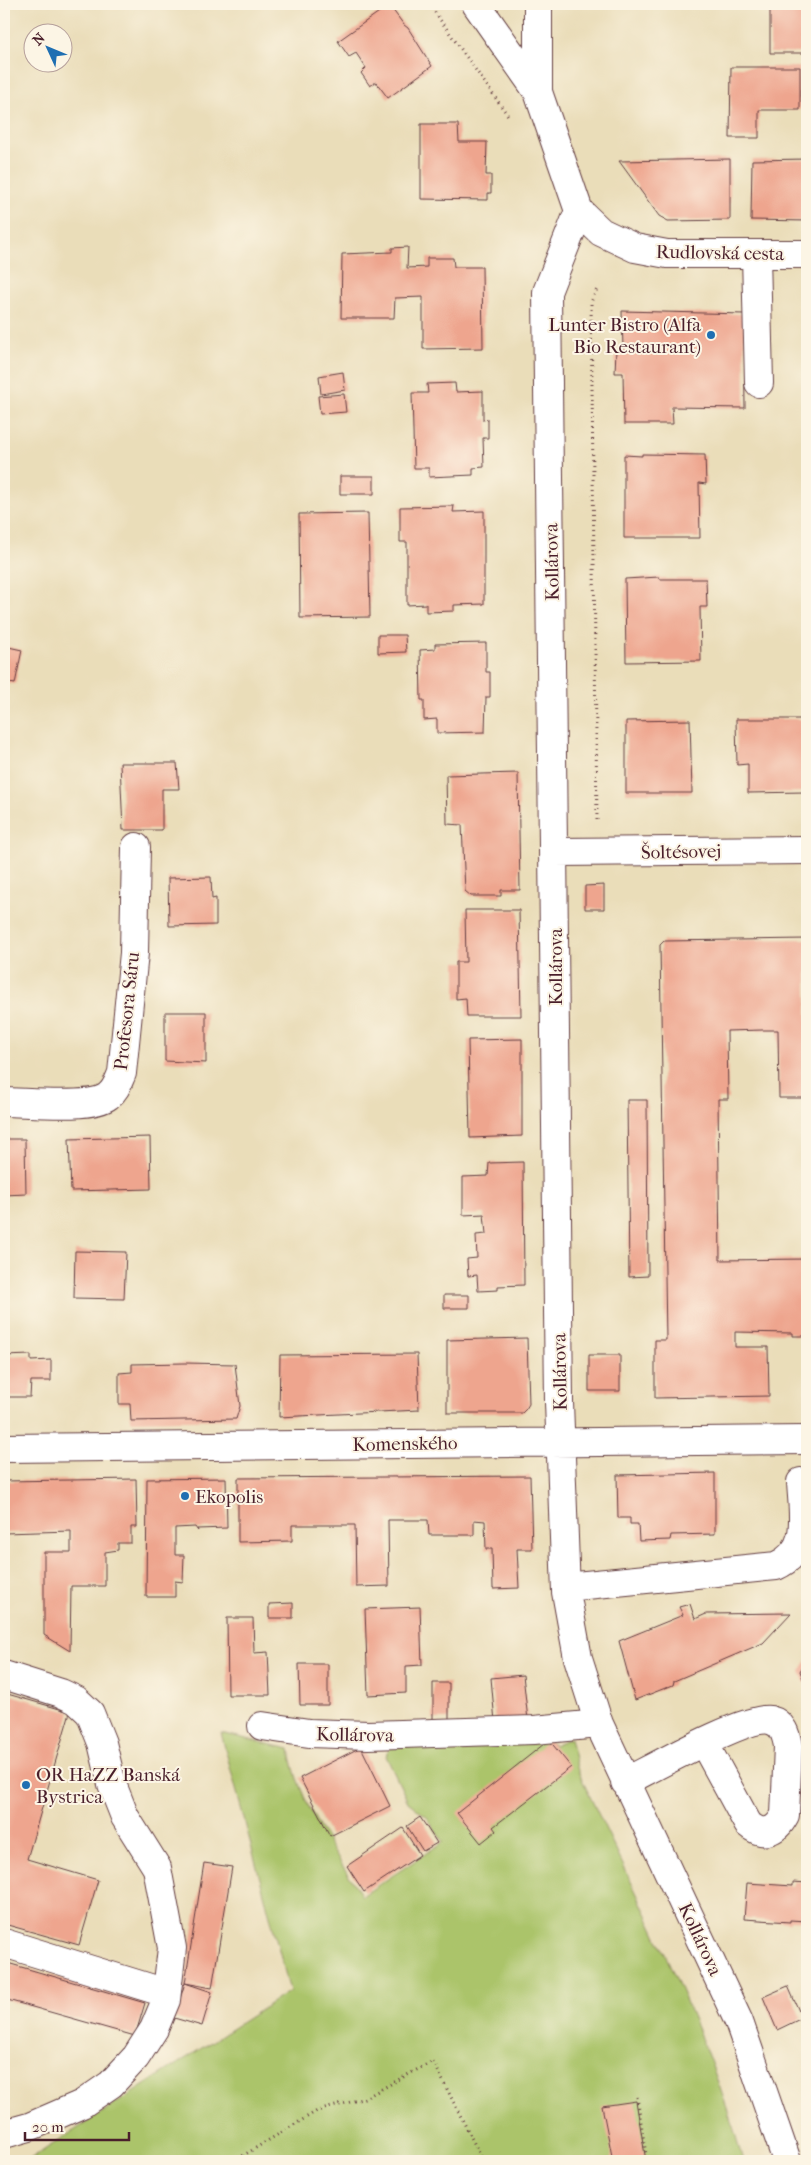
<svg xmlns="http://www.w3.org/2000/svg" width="811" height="2165" viewBox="0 0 811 2165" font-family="'IM FELL French Canon',serif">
	<rect width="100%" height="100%" fill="#fcf5e5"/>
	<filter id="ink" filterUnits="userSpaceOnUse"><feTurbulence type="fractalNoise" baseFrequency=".02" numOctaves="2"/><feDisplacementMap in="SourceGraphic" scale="10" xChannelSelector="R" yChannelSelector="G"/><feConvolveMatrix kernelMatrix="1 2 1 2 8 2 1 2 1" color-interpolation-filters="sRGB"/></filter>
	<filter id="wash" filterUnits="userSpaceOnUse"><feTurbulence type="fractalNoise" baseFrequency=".0096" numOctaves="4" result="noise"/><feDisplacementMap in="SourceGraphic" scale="20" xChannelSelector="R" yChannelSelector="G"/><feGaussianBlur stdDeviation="1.12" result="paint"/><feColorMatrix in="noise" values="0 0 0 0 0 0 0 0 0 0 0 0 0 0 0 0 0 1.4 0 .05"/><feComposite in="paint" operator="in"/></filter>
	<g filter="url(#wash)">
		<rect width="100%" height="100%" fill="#eaddb9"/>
		<path fill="#abc46a" stroke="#7a724a" d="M221 1733 290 1749C296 1798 336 1855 362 1896L443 1842 427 1817 408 1802 386 1756 390 1747 549 1740 554 1745 570 1738 578 1771C638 1899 706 2025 743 2161H27L290 1991Z"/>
		<g id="blocks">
			<path fill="#eea58e" d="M770 4H807V53H770Z
				M389 5 404 25 408 28 432 66 388 98 376 82 370 86 361 73 366 68 356 53 349 57 338 41Z
				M731 67H800V110H759V138H730Z
				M421 124H458L459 142H487L486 175H491V193H488V200L421 199Z
				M730 159V220L668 221 659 216 619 161Z
				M807 159V221L751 220 752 160Z
				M408 247 407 268 427 267V258H453L454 267H482L483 348 423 349V297L395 298 394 318H341L342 254 392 252V248Z
				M622 311 744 314 745 408 672 407 673 424H624L623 373H615L616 349H623Z
				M343 372 345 390 321 394 319 376Z
				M455 383 456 392 483 391V420L488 419V438H483L484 467 473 468V475L429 477V468H414L412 393H428L427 384Z
				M344 394 346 412 320 414 318 396Z
				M642 454 705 455 706 484 699 483 700 538H624V455L642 456Z
				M340 476H374V494H340Z
				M454 506 453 512 484 511V604L454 605V611L426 612V604L407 605V542H400V507Z
				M368 513 370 617 300 618 299 514Z
				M659 577 660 579H706L707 607H700L701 661 626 662 625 579Z
				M378 635H405L406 652 378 653Z
				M486 643V672H490V697H486L485 732 437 733V719L424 720V700H421L420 650 435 649V644Z
				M4 646 22 650 15 684 4 682Z
				M736 719H805V792L748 793V764L737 765Z
				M690 720 692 793H626V721Z
				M120 763H177L179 789H162V830H123Z
				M518 773 520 890H501V896H471L465 891 462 825 447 824 446 775Z
				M211 877 212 899 216 898V925L169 926 168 878Z
				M604 885V909H585V886Z
				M465 910H519L521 1016H467L466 998 456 999V962H466Z
				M807 939V1098H779L778 1030H762L727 1031 728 1099H718L720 1260 807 1259V1336H793V1333L735 1332V1347H768L769 1396 655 1398V1340H666L660 945 664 941Z
				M165 1012H206V1063L165 1061Z
				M522 1039V1136L470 1138 468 1040Z
				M627 1100H647L648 1276 629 1277Z
				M150 1137 151 1189 71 1191 69 1139Z
				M4 1139H25L26 1194 4 1195Z
				M523 1162 524 1285 498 1286V1290L478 1291 477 1275 468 1276 467 1259 477 1258 476 1235 486 1234 484 1214 463 1215V1177L488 1176 489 1163Z
				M75 1251 126 1252 124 1299 74 1298Z
				M444 1295H469V1308H444Z
				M527 1338 529 1404 526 1409 522 1413H447V1340Z
				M417 1354 419 1410 279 1417 280 1355Z
				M31 1355V1361L51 1360V1381H31L30 1397H4V1356Z
				M589 1355H620V1391H589Z
				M185 1363 235 1364 240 1406 236 1419 131 1421 130 1404H119V1373L132 1372V1364Z
				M715 1473V1534L671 1535 670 1540 639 1541 638 1524H630V1518H618L617 1475Z
				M530 1476 532 1549H517L519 1588 493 1589 492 1549H486L485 1521 474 1520V1535H429L428 1520H388L389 1586 356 1587 355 1525H292V1541L238 1542V1478Z
				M226 1478 227 1528 197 1529 198 1531 195 1527 175 1528V1555H184L183 1582 175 1581V1597H146L147 1479Z
				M136 1479 137 1527H131V1543H118V1550L105 1552V1586H71L70 1651 44 1635V1552H71V1531L4 1533V1481Z
				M293 1603V1618H269V1604Z
				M690 1604 695 1619 706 1614 791 1613 763 1643 674 1681 673 1685 635 1700 619 1641 683 1615 679 1607Z
				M420 1607 422 1665 406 1666V1693L368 1695 365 1609Z
				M227 1618H253L254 1653 268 1652 270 1695H228Z
				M807 1660V1689L800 1671Z
				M299 1664H328V1705H300Z
				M523 1675 528 1720 495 1722 491 1678Z
				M433 1683H449V1719H433Z
				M4 1693 70 1712 27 1859 98 1880 79 1945 4 1924Z
				M549 1740 571 1767 493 1827 496 1831 481 1843 457 1813Z
				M361 1747 390 1806 330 1836 300 1778Z
				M420 1817 437 1843 423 1851 407 1826Z
				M403 1828 420 1855 364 1892 347 1866Z
				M204 1863 232 1867 212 1988 185 1983 212 1992 202 2026 174 2018 185 1983Z
				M793 1882 807 1883V1921L790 1920V1922L744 1919 747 1883 793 1886Z
				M4 1962 145 2003 135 2036 4 1999Z
				M788 1986 802 2018 777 2030 763 1997Z
				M636 2101 646 2161H613L602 2106Z"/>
		</g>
	</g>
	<g filter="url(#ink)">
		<use href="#blocks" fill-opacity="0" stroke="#623c40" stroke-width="1"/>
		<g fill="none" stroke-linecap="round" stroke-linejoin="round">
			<defs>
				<path id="minor" d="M476 4 538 92 579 211 601 232 635 248 667 254H807
					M538 4V92
					M579 211 547 292 559 1402 566 1592 578 1658 599 1724 739 2022 787 2161
					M756 254 759 383
					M555 852 807 850
					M4 1102C27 1102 92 1109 108 1096 116 1090 118 1082 122 1073L134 953 136 847
					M4 1448 807 1440
					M566 1587 776 1566C811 1550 803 1518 801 1482
					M4 1675 61 1693 76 1700 90 1713 102 1743 112 1784 125 1817 157 1868 172 1948 166 2000 154 2029 136 2057 111 2084 82 2104 29 2127 4 2134
					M262 1726 309 1733 368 1735 534 1730 599 1724
					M625 1782C651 1769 747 1715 770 1720 783 1723 786 1735 788 1746L785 1815C776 1832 763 1837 748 1824L704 1743
					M4 1943 166 1993"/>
			</defs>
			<use href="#minor" stroke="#623c40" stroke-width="30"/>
			<path stroke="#623c40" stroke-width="3" stroke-dasharray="1 4" stroke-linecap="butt" d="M429 4 509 117
				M597 820 591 302 598 287
				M637 2097 647 2161
				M234 2161 317 2111 365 2098 433 2061 483 2161"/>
			<use href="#minor" stroke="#fff" stroke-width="28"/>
		</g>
	</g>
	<g fill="#1f6fb2" stroke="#fcf5e5" stroke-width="2">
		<circle cx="711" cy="335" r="5"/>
		<circle cx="185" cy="1496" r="5"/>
		<circle cx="26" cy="1785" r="5"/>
	</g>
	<g text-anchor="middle" stroke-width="4" stroke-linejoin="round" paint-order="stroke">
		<g font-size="19" fill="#4a1f2b" stroke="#fcf5e5">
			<text transform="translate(720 252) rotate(1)" y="7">Rudlovská cesta</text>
			<text transform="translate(551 562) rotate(-91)" y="7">Kollárova</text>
			<text transform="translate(681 851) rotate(-1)" y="7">Šoltésovej</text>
			<text transform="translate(555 967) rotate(-90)" y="7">Kollárova</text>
			<text transform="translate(126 1011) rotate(-84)" y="7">Profesora Sáru</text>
			<text transform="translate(559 1372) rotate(-91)" y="7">Kollárova</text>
			<text transform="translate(405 1443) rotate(-1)" y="7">Komenského</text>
			<text transform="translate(355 1734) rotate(1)" y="7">Kollárova</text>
			<text transform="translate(701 1939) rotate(65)" y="7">Kollárova</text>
		</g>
		<g font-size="19" fill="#4a1f2b" stroke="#fcf5e5" text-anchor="start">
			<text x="701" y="331" text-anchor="end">Lunter Bistro (Alfa<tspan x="701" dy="22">Bio Restaurant)</tspan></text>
			<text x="195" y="1503">Ekopolis</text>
			<text x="36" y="1781">OR HaZZ Banská<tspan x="36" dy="22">Bystrica</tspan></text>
		</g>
	</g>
	<rect width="811" height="2165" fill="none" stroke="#fcf5e5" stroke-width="20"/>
	<g transform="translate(48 48) rotate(314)"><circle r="24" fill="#fcf5e5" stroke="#b59f9b"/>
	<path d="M0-4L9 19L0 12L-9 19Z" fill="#1f6fb2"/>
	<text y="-8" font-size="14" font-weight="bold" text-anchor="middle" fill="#4a1f2b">N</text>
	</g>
	<path d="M25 2132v8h104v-8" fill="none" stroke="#4a1f2b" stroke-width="2.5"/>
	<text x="32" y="2132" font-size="15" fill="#4a1f2b" stroke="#fcf5e5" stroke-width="4" paint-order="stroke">20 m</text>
</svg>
